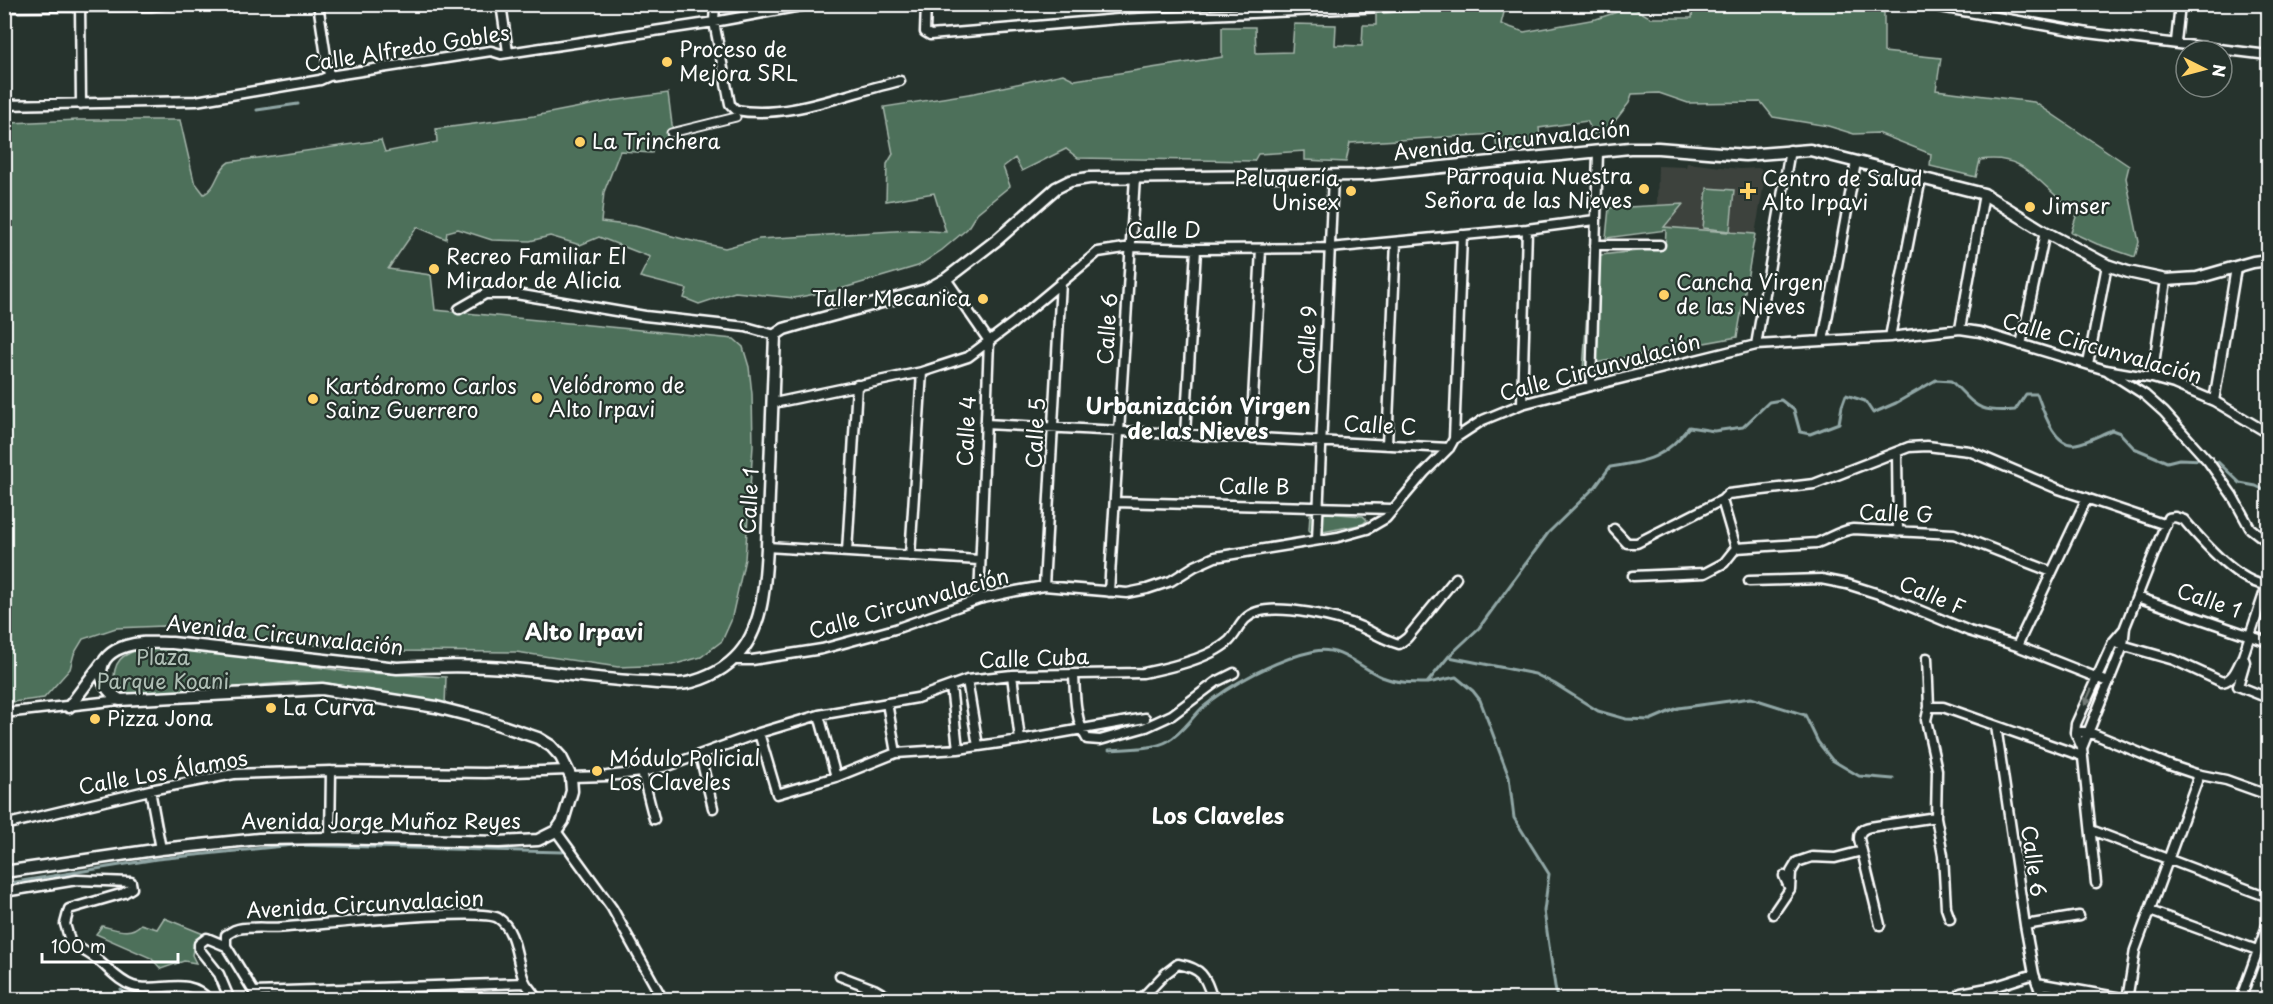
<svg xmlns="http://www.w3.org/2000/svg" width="2273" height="1004" viewBox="0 0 2273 1004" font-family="'Playpen Sans',sans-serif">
	<rect width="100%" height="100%" fill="#26332d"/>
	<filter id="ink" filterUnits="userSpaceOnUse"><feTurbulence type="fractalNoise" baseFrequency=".0167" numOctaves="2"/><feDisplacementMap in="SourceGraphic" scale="12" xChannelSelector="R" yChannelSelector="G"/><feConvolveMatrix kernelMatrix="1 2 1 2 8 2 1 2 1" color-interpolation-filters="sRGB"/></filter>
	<g filter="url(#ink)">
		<path fill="#3c433d" d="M1687 163 1740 169 1758 168 1766 172 1755 234 1663 227 1682 204 1657 205 1658 166 1686 167Z"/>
		<path fill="#4d6f5a" stroke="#a6b7ac" stroke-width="1.5" d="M1462 4 1506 5 1501 24 1524 32 1596 19 1632 7 1651 18H1692L1693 5H1884V52L1941 58 1936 90 2034 102 2129 166 2126 178 2139 242 2135 257 2097 244 2071 232 2078 211C2070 205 2061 201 2054 194 2030 172 2016 154 1980 160L1976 177 1930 166 1931 154 1878 133 1854 134 1828 126 1773 117 1761 102 1688 103 1659 93 1632 94 1629 103 1608 130 1594 134 1587 121 1539 128 1541 145 1497 152 1495 134 1350 143 1346 162 1305 160V151L1258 154 1254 161 1078 158 1066 149 1022 171 1015 158 1003 167 1010 186 977 213 967 229 942 250 918 266 837 290 794 298 735 292 699 304 684 298 687 289 640 277 650 257 599 237 580 245 550 236 530 241 492 240 458 229 447 232 446 239 417 227 388 269 431 275 435 310 734 339 743 347 749 367 752 394 753 446 745 559 731 621 722 641 701 657 672 665 618 667 516 652 390 651 237 639 210 632 163 626 116 628 83 639 74 654 70 669 44 698 5 703 4 272 11 265 5 266 4 167H6L10 123 78 120H180L194 181 204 194C218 187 216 170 229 162L381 140 385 152 437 142 436 129 534 116 611 101 668 93 674 140 654 139 652 153 620 151 604 192 601 222 635 226 683 239 725 248 759 239 912 230 946 232 934 193 886 201 887 164 893 154 884 107 975 93 1063 74 1075 80 1222 57V27H1255L1256 53 1292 52 1294 24 1336 25 1335 45 1362 46 1363 25H1376V12L1448 9Z
			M1707 188 1734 190 1730 231 1703 228Z
			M1683 204 1664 227 1755 234 1737 337 1589 364 1583 370 1591 256 1665 248 1666 230 1606 238 1609 208Z
			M1314 512 1363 516 1367 520 1363 524 1313 534 1309 530 1310 515Z
			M166 647 194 649 350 672 446 677 445 706 393 694 327 683 294 682 143 695C135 695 126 696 120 690 109 679 115 659 128 654 139 648 153 648 166 647Z
			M164 918 206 935 194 944 192 955 196 963 184 961 161 969 151 958 96 934 102 926C116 929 130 936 141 924L157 929Z"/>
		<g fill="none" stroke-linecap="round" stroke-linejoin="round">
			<path stroke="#91a7a6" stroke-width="3" d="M257 110 298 104
				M2212 461 2218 462 2240 483 2256 486 2268 492
				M1449 657 1535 674 1555 684 1598 711 1626 719 1650 720 1678 708 1751 698 1805 715 1818 742 1832 760 1859 776 1893 779
				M1428 683 1456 677 1473 691 1480 700 1509 777 1514 818 1549 874 1544 911 1557 1000
				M1109 750C1125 749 1155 749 1168 741 1181 734 1191 719 1201 709 1230 684 1277 659 1315 651 1340 646 1361 668 1382 677 1397 683 1412 683 1427 683L1449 656 1479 628 1548 533 1596 486 1610 467C1648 461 1664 459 1689 427L1714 431 1743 427 1769 402 1781 400 1794 410 1800 432 1810 434 1839 423 1842 406 1846 395 1865 401 1873 413 1896 403 1936 380 1951 381C1977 406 1976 413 2015 410L2026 394H2037C2043 410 2054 448 2076 444 2088 442 2101 434 2112 430L2120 433 2134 448 2167 462 2179 459 2205 460
				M4 884 157 859 294 845 563 852
				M121 990 133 1000"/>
			<defs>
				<path id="pedestrian" d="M671 133 736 117"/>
				<path id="minor" d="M80 4 81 104
					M318 4 329 76
					M501 4 508 52
					M715 4 714 22 730 104 736 110C788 120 849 92 900 81
					M926 4 925 32 930 35 1118 19 1450 4
					M1923 4 2088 33 2268 55
					M4 7 151 6 170 4
					M2176 42 2180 4
					M4 105 196 101 320 80 329 76 491 51 501 54 714 22 812 4
					M1595 245H1660
					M946 279 989 341 979 599
					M459 309 485 294H516L645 316 746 327 775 335
					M1960 329 1984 194
					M1890 337 1921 178
					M1823 341 1856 162
					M1756 345 1790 150
					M2021 345 2045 232
					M2088 364 2107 265
					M2109 372 2145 395 2164 412 2208 461 2232 495 2250 528 2268 542
					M2152 378 2166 280
					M1591 386 1598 152
					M2214 401 2236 268
					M774 403 922 372 968 357 1013 323 1098 252 1131 247 1196 249 1330 248 1527 229 1595 220
					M1522 404 1527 229
					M985 424 1449 448
					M1185 434 1196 249
					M1251 438 1261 249
					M1454 439 1462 235
					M1387 445 1396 242
					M1897 453 1898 532
					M1722 500 1736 548
					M1115 502 1392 509
					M1614 529 1627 543H1637L1722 500 1728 494 1814 484 1909 447 1927 446 1969 451 2056 488 2166 525
					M1317 540 1333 176
					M767 547 979 560
					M1736 548 1817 543C1830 538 1839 531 1853 529L1954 534 2052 572
					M847 552 857 385
					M910 556 922 372
					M1633 576 1705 573 1724 563 1736 548
					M1749 581 1821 579 1847 584 1885 596 1969 631 2017 646 2108 682
					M2268 582 2243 656 2245 662 2238 686 2268 698
					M1044 586 1061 282
					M1109 592 1135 177
					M2137 597 2268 642
					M2118 644 2174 660 2222 682C2234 680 2238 666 2243 656
					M2017 646 2087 498
					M1927 658 1929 707 1926 720 1937 770 1936 817 1943 855 1946 908 1950 919
					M734 660H752L822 649 895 629 979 599 1016 591 1044 586 1127 593 1147 589 1171 581 1195 566 1215 557 1338 537 1367 529 1386 518 1424 473 1449 448 1454 439 1483 420 1522 404 1591 386 1756 345 1890 337 1960 329 1980 332 2106 370 2152 378 2174 384 2214 401 2268 433
					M1012 675 1020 740
					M1074 675C1075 697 1075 720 1087 739L1100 740 1146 727 1172 715 1216 682 1234 673
					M967 680 978 746
					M951 686 958 749
					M887 703 896 753
					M1929 707H1943L2082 756
					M4 713 120 700
					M819 715 836 777
					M1996 726 2025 925 2034 974 2043 1000
					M2075 732H2089L2169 765 2196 774 2226 780 2268 795
					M759 733 777 794 836 777 896 753 958 749 1020 740 1145 718
					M2082 748 2123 646 2125 627 2168 518 2175 517 2184 520C2202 541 2240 585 2268 585
					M700 755 713 808
					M642 772 654 819
					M571 777 607 776 642 772 671 765 759 733 819 715 917 698 967 680 1012 675 1143 673C1168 668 1209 659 1229 641 1239 631 1241 617 1257 612 1281 604 1338 617 1361 627 1374 633 1385 640 1399 644L1407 638 1456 578
					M150 790 161 849
					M4 825 150 790 234 774 331 771 485 773 568 770
					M2091 830 2268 897
					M556 831 612 908 663 1000
					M330 838 331 771
					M2096 883 2082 748 2075 732 2076 724 2113 642 2125 628
					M1790 889 1791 872 1797 862 1812 857 1835 858 1862 851
					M4 892 77 880 131 882 132 888 124 893 69 909 65 924 71 944C81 949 91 954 99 961 110 970 120 982 133 986 160 994 187 974 209 1000
					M2150 911 2257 950
					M1773 914 1790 889 1784 876
					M1880 925 1859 839C1859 832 1863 828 1870 827L1936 817
					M2025 925 2079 916
					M226 946V935C230 933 233 930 238 929 254 926 272 929 288 927 321 925 479 907 498 918 517 930 516 962 524 980 527 988 534 991 536 1000
					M840 976 874 989 893 1000
					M2037 983 2127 999
					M254 992 525 983
					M1961 993 1993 987 2034 974
					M230 1000 219 974 199 949V944L207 938 226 946 254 992 256 1000
					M1140 1000 1165 974 1178 964C1204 969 1205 977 1213 1000
					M2127 1000 2135 950 2197 781 2196 774
					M2240 1000 2268 923"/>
				<path id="tertiary" d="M69 707 102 663
					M4 872 161 849 259 839 330 838 499 842 538 840 556 831 563 821 572 791 571 777 561 757 551 746 538 738 479 718 436 707 322 689 120 700C94 683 94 656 126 646 141 641 157 643 172 643L397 668C436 666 476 665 515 669 559 673 602 680 646 682 657 683 668 684 678 684 698 683 721 672 735 658 763 631 765 585 767 547L775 335 784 329 801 324 926 290 946 279 998 239 1056 188 1070 181 1089 178 1364 175 1630 148H1658L1745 155 1810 150 1984 194 2045 232 2107 265 2128 272 2166 280 2197 278 2253 262 2268 260"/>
			</defs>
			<use href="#pedestrian" stroke="#fff" stroke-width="11"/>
			<use href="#minor" stroke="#fff" stroke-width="13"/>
			<use href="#tertiary" stroke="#fff" stroke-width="15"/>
			<use href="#pedestrian" stroke="#26332d" stroke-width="7"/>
			<use href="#minor" stroke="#26332d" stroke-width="8"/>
			<use href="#tertiary" stroke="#26332d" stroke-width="10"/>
		</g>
		<defs><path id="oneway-solid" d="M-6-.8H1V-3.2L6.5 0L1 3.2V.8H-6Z" transform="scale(1.5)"/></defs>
		<use fill="#727a76" href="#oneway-solid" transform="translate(2088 697) rotate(114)"/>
	</g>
	<g fill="#ffd166" stroke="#26332d" stroke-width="2">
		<circle cx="667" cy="62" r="6"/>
		<circle cx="580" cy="142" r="6"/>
		<circle cx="1644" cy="189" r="6"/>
		<circle cx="1351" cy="191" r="6"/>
		<path d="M1745 182h6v6h6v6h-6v6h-6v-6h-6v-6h6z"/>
		<circle cx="2030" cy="207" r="6"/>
		<circle cx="434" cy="269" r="6"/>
		<circle cx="1664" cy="295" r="6"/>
		<circle cx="983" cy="299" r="6"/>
		<circle cx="537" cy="398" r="6"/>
		<circle cx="313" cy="399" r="6"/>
		<circle cx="271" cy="708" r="6"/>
		<circle cx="95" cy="719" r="6"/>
		<circle cx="597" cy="771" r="6"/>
	</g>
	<g text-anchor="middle" stroke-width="4.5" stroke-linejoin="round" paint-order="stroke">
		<g font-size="21" fill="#fff" stroke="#26332d">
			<text transform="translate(407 49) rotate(-9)" y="7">Calle Alfredo Gobles</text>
			<text transform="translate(1512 141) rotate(-6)" y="7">Avenida Circunvalación</text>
			<text x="1164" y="238">Calle D</text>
			<text transform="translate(1108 329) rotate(-86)" y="7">Calle 6</text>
			<text transform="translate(1308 340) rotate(-87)" y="7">Calle 9</text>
			<text transform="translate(2102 349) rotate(16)" y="7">Calle Circunvalación</text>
			<text transform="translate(1600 368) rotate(-15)" y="7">Calle Circunvalación</text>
			<text transform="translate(1380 426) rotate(3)" y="7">Calle C</text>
			<text transform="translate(967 431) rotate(-87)" y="7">Calle 4</text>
			<text transform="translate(1036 433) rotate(-87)" y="7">Calle 5</text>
			<text transform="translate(1254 487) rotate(1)" y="7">Calle B</text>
			<text transform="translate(750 501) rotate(-87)" y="7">Calle 1</text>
			<text transform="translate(1896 514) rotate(2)" y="7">Calle G</text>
			<text transform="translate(1932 596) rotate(23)" y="7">Calle F</text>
			<text transform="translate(2209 601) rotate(19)" y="7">Calle 1</text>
			<text transform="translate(909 604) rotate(-16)" y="7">Calle Circunvalación</text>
			<text transform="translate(285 636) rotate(6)" y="7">Avenida Circunvalación</text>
			<text transform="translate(1034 659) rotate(-2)" y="7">Calle Cuba</text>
			<text transform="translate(163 773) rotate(-10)" y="7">Calle Los Álamos</text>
			<text x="381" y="829">Avenida Jorge Muñoz Reyes</text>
			<text transform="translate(2033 861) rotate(82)" y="7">Calle 6</text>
			<text transform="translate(365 905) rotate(-3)" y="7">Avenida Circunvalacion</text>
		</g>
		<g font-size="21" fill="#fff" stroke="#26332d" text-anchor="start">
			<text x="679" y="57">Proceso de<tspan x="679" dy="24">Mejora SRL</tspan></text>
			<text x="592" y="149">La Trinchera</text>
			<text x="1632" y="184" text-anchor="end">Parroquia Nuestra<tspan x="1632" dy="24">Señora de las Nieves</tspan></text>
			<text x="1339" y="186" text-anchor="end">Peluquería<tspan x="1339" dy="24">Unisex</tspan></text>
			<text x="1762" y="186">Centro de Salud<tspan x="1762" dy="24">Alto Irpavi</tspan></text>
			<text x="2042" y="214">Jimser</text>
			<text x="446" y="264">Recreo Familiar El<tspan x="446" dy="24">Mirador de Alicia</tspan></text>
			<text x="1676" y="290">Cancha Virgen<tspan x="1676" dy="24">de las Nieves</tspan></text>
			<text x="971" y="306" text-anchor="end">Taller Mecanica</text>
			<text x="549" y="393">Velódromo de<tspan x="549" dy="24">Alto Irpavi</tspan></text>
			<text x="325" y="394">Kartódromo Carlos<tspan x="325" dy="24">Sainz Guerrero</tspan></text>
			<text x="283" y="715">La Curva</text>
			<text x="107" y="726">Pizza Jona</text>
			<text x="609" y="766">Módulo Policial<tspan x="609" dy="24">Los Claveles</tspan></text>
		</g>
		<g font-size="21" fill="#afbeb5" stroke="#26332d">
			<text x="163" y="665">Plaza<tspan x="163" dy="24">Parque Koani</tspan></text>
		</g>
		<g font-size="22" font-weight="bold" fill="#fff" stroke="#26332d">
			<text x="1198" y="414">Urbanización Virgen<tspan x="1198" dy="25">de las Nieves</tspan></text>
			<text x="584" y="640">Alto Irpavi</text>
			<text x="1218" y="824">Los Claveles</text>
		</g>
	</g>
	<rect width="2273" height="1004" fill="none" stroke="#26332d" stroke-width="24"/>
	<rect x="12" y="12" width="2249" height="980" fill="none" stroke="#fff" stroke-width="2" filter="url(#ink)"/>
	<g transform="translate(2204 69) rotate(96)"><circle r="28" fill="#26332d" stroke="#7d8581" stroke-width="1.5"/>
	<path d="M0-4.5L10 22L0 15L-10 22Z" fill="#ffd166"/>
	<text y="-9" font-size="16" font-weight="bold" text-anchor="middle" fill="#ffffff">N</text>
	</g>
	<path d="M42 953v9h136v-9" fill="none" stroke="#ffffff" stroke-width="3"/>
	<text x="51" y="953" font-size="18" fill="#ffffff" stroke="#26332d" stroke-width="4.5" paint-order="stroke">100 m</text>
</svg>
